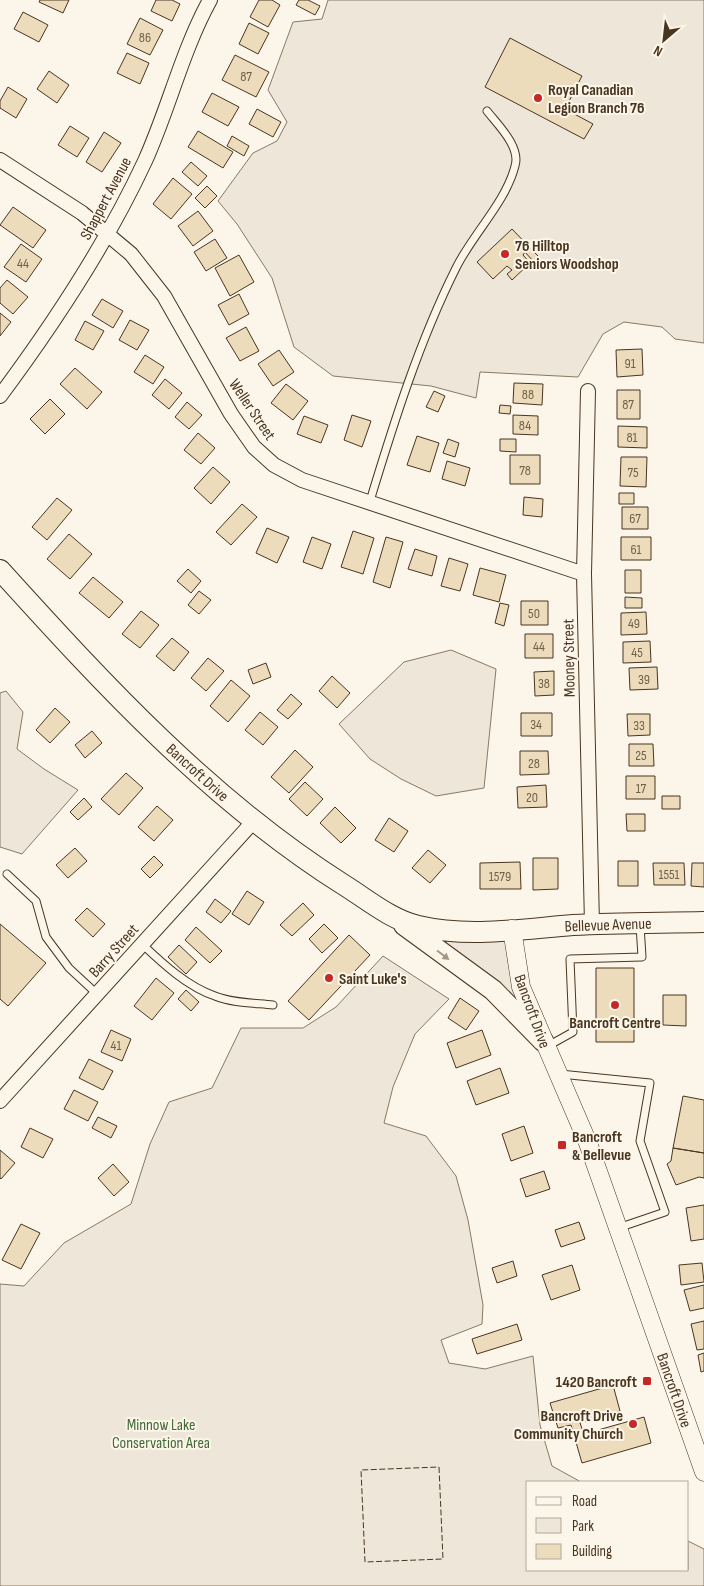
<svg xmlns="http://www.w3.org/2000/svg" width="704" height="1586" viewBox="0 0 704 1586" font-family="'Sofia Sans Condensed',sans-serif">
	<rect width="100%" height="100%" fill="#fbf6e9"/>
	<path fill="#ede6d9" stroke="#887966" d="M328 0H704V343L675 339 662 327 624 322 603 334 578 377 480 372 476 398 431 386 333 376 294 347 272 278 237 224 218 201 253 153 277 141 287 122 268 90 293 22 322 19Z
		M451 650 496 669 484 788 436 796 401 779 370 759 339 724 404 662Z
		M6 691 23 712 17 749 44 769 78 790 22 854 0 847V693Z
		M416 927 511 931 542 1043Z
		M383 956 449 999 415 1034 393 1087 384 1123 426 1136 456 1176 468 1220 483 1305 482 1324 441 1340 449 1363 485 1369 533 1356 540 1425 552 1466 581 1482H528V1570H688V1541L704 1549V1586H0V1284L24 1286 64 1243 131 1204 150 1144 169 1102 212 1088 241 1028H303L336 1007Z"/>
	<path fill="#ecdcbc" stroke="#4a3520" d="M40 0H69L63 13 39 2Z
		M156 0H172L180 4 172 21 151 11Z
		M259 0H272L280 5 268 27 250 17Z
		M299 0H308L320 6 315 15 296 5Z
		M23 12 48 25 39 42 14 29Z
		M140 18 163 30 150 55 127 44Z
		M249 23 269 33 258 54 239 44Z
		M510 38 582 76 565 109 593 124 584 139 485 87Z
		M127 53 149 63 140 84 117 73Z
		M235 55 269 72 256 97 222 80Z
		M49 71 69 85 57 103 37 89Z
		M8 87 27 99 16 118 0 108V101Z
		M212 93 239 107 228 126 202 112Z
		M257 109 281 122 273 137 249 124Z
		M70 126 89 138 77 157 58 145Z
		M198 131 233 152 223 168 188 147Z
		M104 132 121 143 102 172 86 162Z
		M232 136 249 146 244 156 227 146Z
		M191 162 207 176 198 186 182 172Z
		M173 178 192 194 171 219 153 204Z
		M207 186 217 196 205 208 195 198Z
		M13 207 46 230 33 248 0 225Z
		M198 211 213 231 193 246 178 226Z
		M512 229 538 256 533 261 525 252 523 255 530 263 512 280 507 274 512 270 507 266 493 279 477 262Z
		M215 239 227 258 206 271 194 252Z
		M21 244 42 259 26 282 4 267Z
		M239 255 254 282 230 296 215 268Z
		M7 280 28 297 13 314 0 303V288Z
		M239 294 249 314 229 325 218 305Z
		M102 299 123 311 113 328 92 315Z
		M0 313 11 322 0 336Z
		M130 320 149 330 137 350 119 340Z
		M85 321 104 331 93 350 75 340Z
		M246 327 259 351 240 361 226 338Z
		M642 349 643 375 617 377 616 350Z
		M279 350 294 372 273 386 258 364Z
		M145 355 164 367 153 384 134 372Z
		M75 368 102 392 87 409 60 384Z
		M165 379 182 393 169 409 152 395Z
		M514 383 543 384 542 405 513 403Z
		M286 384 308 401 293 420 271 403Z
		M617 390H640V419H617Z
		M434 391 445 396 438 412 426 407Z
		M50 399 65 414 45 434 30 419Z
		M187 402 202 415 189 429 175 417Z
		M500 405 511 406 510 414 499 413Z
		M352 415 371 421 362 447 344 440Z
		M513 415 538 416V435L513 434Z
		M304 416 328 425 321 443 297 434Z
		M618 426 647 427V448L618 447Z
		M198 433 215 448 201 464 184 450Z
		M417 436 439 443 430 472 407 465Z
		M448 439 459 443 455 457 443 453Z
		M500 439H516V452L500 451Z
		M510 455H540V484H510Z
		M621 457H647L646 487 620 486Z
		M447 461 470 468 465 486 442 479Z
		M213 467 230 482 211 504 194 488Z
		M619 493H634V504H619Z
		M524 497 543 499 542 517 523 515Z
		M57 498 72 510 47 540 32 527Z
		M242 504 257 517 231 545 216 532Z
		M622 507H648V529H622Z
		M267 528 289 537 277 563 256 553Z
		M353 531 374 538 363 574 341 567Z
		M69 534 92 554 70 579 47 559Z
		M312 537 331 544 322 569 303 562Z
		M386 537 403 542 390 588 373 582Z
		M621 537H651V560H621Z
		M415 549 437 556 432 576 408 569Z
		M449 558 468 564 460 591 441 586Z
		M480 568 506 575 499 602 473 595Z
		M188 569 201 581 191 593 177 581Z
		M625 570H641V593H625Z
		M93 577 123 602 109 618 79 593Z
		M199 591 211 600 199 614 188 605Z
		M625 597 642 598V608H625Z
		M521 601H548V625H521Z
		M500 603 509 605 504 626 495 623Z
		M141 611 159 625 140 648 122 634Z
		M646 612 647 634 621 635V613Z
		M525 634H553V658H525Z
		M172 638 189 652 174 671 156 656Z
		M650 641 651 662 623 663V642Z
		M208 658 224 671 206 691 191 678Z
		M266 663 271 677 253 684 248 670Z
		M657 667 658 689 630 690 629 668Z
		M554 671V695L535 696 534 672Z
		M332 676 350 693 337 708 319 691Z
		M231 680 250 696 228 722 210 706Z
		M291 694 302 704 288 719 277 710Z
		M55 708 70 722 50 743 36 730Z
		M260 712 278 727 263 745 245 730Z
		M521 713H552V736H521Z
		M627 714H650V735L628 736Z
		M92 731 102 743 85 758 75 745Z
		M629 744H653L654 766H629Z
		M295 750 313 767 289 793 271 777Z
		M520 751H548L549 774 520 775Z
		M126 773 143 788 119 815 101 799Z
		M626 776H655V799H626Z
		M305 782 323 799 307 816 289 799Z
		M546 785 547 807 518 808 517 787Z
		M662 796H680V809H662Z
		M84 798 92 807 78 820 70 812Z
		M157 806 173 820 154 841 138 827Z
		M335 807 356 828 341 843 320 823Z
		M626 814H645V831H627Z
		M389 818 408 831 394 852 375 840Z
		M75 848 87 861 68 878 56 865Z
		M428 850 446 865 430 883 412 868Z
		M154 856 163 865 150 878 141 869Z
		M533 858H558V889L533 890Z
		M618 861H638V886H618Z
		M520 862 521 889H480V863Z
		M653 863H684L685 885H654Z
		M692 863H704V887L691 886Z
		M247 891 264 902 249 925 232 914Z
		M215 899 231 911 221 923 206 912Z
		M303 903 314 915 292 936 280 925Z
		M87 908 105 924 93 937 75 920Z
		M0 924 46 963 8 1006 0 999Z
		M324 924 338 938 322 953 309 939Z
		M196 927 222 951 210 963 185 940Z
		M349 935 370 955 309 1020 288 1001Z
		M179 945 197 962 186 974 168 957Z
		M596 968H634V1042H596Z
		M156 978 174 993 152 1020 134 1006Z
		M186 990 199 1002 191 1011 178 999Z
		M663 995H686V1026L663 1025Z
		M460 998 479 1011 466 1030 448 1018Z
		M111 1030 131 1039 122 1061 101 1052Z
		M482 1030 491 1055 456 1068 447 1043Z
		M89 1059 113 1071 103 1090 79 1078Z
		M500 1068 509 1093 476 1105 467 1081Z
		M74 1090 98 1102 88 1121 64 1109Z
		M683 1096 704 1100V1153L673 1148Z
		M98 1117 117 1126 111 1138 92 1128Z
		M524 1126 533 1153 511 1161 502 1134Z
		M30 1128 53 1139 43 1158 21 1147Z
		M673 1148 704 1153V1178L699 1177 676 1185 667 1164 671 1161Z
		M0 1150 15 1163 1 1179 0 1178Z
		M113 1164 129 1182 114 1196 98 1178Z
		M544 1171 550 1189 526 1197 520 1179Z
		M704 1205V1239L691 1241 686 1208Z
		M579 1222 585 1239 561 1247 555 1230Z
		M21 1224 40 1233 21 1269 2 1260Z
		M513 1261 517 1276 497 1283 492 1268Z
		M702 1263 704 1282 681 1285 679 1265Z
		M572 1265 580 1290 551 1300 542 1275Z
		M704 1285V1308L690 1311 684 1290Z
		M704 1321V1349L697 1350 691 1324Z
		M517 1324 522 1340 477 1354 472 1339Z
		M704 1353V1371L701 1372 698 1355Z
		M613 1385 620 1411 580 1423 584 1434 644 1417 651 1443 582 1463 571 1425 558 1428 550 1403Z"/>
	<g fill="none" stroke-linecap="round" stroke-linejoin="round">
		<defs>
			<path id="service" d="M370 501C394 422 419 342 456 268 472 235 506 202 515 166 521 147 498 125 487 111
				M7 874 36 901 46 937 69 968 97 994
				M142 944C163 964 188 987 215 996 232 1003 254 1003 273 1005
				M546 1047 573 1032 570 959 642 957 640 925
				M560 1074 650 1083 640 1141 665 1212 618 1228"/>
			<path id="minor" d="M0 160 82 213 131 254 164 296 231 414 254 447 274 465 302 480 584 574
				M588 391 584 574 592 924
				M0 396C55 322 106 245 145 161 169 108 182 51 210 0
				M0 1101 253 822"/>
			<path id="tertiary" d="M512 929 521 987 588 1143 704 1472"/>
			<path id="secondary" d="M0 570C105 686 211 801 344 885 368 900 390 919 418 926 469 938 522 929 573 925 617 923 660 923 704 922
				M404 925 493 990 543 1041"/>
		</defs>
		<use href="#service" stroke="#4a3520" stroke-width="9"/>
		<use href="#minor" stroke="#4a3520" stroke-width="16"/>
		<use href="#tertiary" stroke="#4a3520" stroke-width="19"/>
		<use href="#secondary" stroke="#4a3520" stroke-width="22"/>
		<use href="#service" stroke="#fbf6e9" stroke-width="7"/>
		<use href="#minor" stroke="#fbf6e9" stroke-width="14"/>
		<use href="#tertiary" stroke="#fbf6e9" stroke-width="18"/>
		<use href="#secondary" stroke="#fbf6e9" stroke-width="20"/>
		<path stroke="#4a3520" stroke-width="1" stroke-dasharray="6 2.5" stroke-linecap="butt" d="M439 1467 443 1559 365 1562 361 1470Z"/>
	</g>
	<defs><path id="oneway-solid" d="M-6-.8H1V-3.2L6.5 0L1 3.2V.8H-6Z" transform="scale(1.25)"/></defs>
	<use fill="#a29684" href="#oneway-solid" transform="translate(443 955) rotate(37)"/>
	<g fill="#c62828" stroke="#fbf6e9" stroke-width="2">
		<circle cx="538" cy="98" r="5"/>
		<circle cx="505" cy="254" r="5"/>
		<circle cx="329" cy="978" r="5"/>
		<circle cx="615" cy="1005" r="5"/>
		<rect x="557" y="1140" width="10" height="10" rx="2.5"/>
		<rect x="642" y="1376" width="10" height="10" rx="2.5"/>
		<circle cx="633" cy="1424" r="5"/>
	</g>
	<g text-anchor="middle" stroke-width="4" stroke-linejoin="round" paint-order="stroke">
		<g font-size="14" fill="#725f47">
			<text x="145" y="42">86</text>
			<text x="246" y="81">87</text>
			<text x="23" y="268">44</text>
			<text x="630" y="368">91</text>
			<text x="528" y="399">88</text>
			<text x="628" y="409">87</text>
			<text x="525" y="430">84</text>
			<text x="632" y="442">81</text>
			<text x="525" y="475">78</text>
			<text x="633" y="477">75</text>
			<text x="635" y="523">67</text>
			<text x="636" y="554">61</text>
			<text x="534" y="618">50</text>
			<text x="634" y="628">49</text>
			<text x="539" y="651">44</text>
			<text x="637" y="657">45</text>
			<text x="644" y="684">39</text>
			<text x="544" y="688">38</text>
			<text x="536" y="729">34</text>
			<text x="639" y="730">33</text>
			<text x="641" y="760">25</text>
			<text x="534" y="768">28</text>
			<text x="641" y="793">17</text>
			<text x="532" y="802">20</text>
			<text x="669" y="879">1551</text>
			<text x="500" y="881">1579</text>
			<text x="116" y="1050">41</text>
		</g>
		<g font-size="16" font-weight="bold" fill="#4a3520" stroke="#fbf6e9" text-anchor="start">
			<text x="548" y="95">Royal Canadian<tspan x="548" dy="18">Legion Branch 76</tspan></text>
			<text x="515" y="251">76 Hilltop<tspan x="515" dy="18">Seniors Woodshop</tspan></text>
			<text x="339" y="984">Saint Luke's</text>
			<text x="615" y="1028" text-anchor="middle">Bancroft Centre</text>
			<text x="572" y="1142">Bancroft<tspan x="572" dy="18">&amp; Bellevue</tspan></text>
			<text x="637" y="1387" text-anchor="end">1420 Bancroft</text>
			<text x="623" y="1421" text-anchor="end">Bancroft Drive<tspan x="623" dy="18">Community Church</tspan></text>
		</g>
		<g font-size="16" fill="#4a3520" stroke="#fbf6e9">
			<text transform="translate(105 198) rotate(-62)" y="6">Shappert Avenue</text>
			<text transform="translate(253 409) rotate(56)" y="6">Weller Street</text>
			<text transform="translate(568 658) rotate(-91)" y="6">Mooney Street</text>
			<text transform="translate(198 772) rotate(42)" y="6">Bancroft Drive</text>
			<text transform="translate(608 924) rotate(-2)" y="6">Bellevue Avenue</text>
			<text transform="translate(113 950) rotate(-48)" y="6">Barry Street</text>
			<text transform="translate(533 1011) rotate(70)" y="6">Bancroft Drive</text>
			<text transform="translate(675 1390) rotate(71)" y="6">Bancroft Drive</text>
		</g>
		<g font-size="16" fill="#436837" stroke="#fbf6e9">
			<text x="161" y="1430">Minnow Lake<tspan x="161" dy="18">Conservation Area</tspan></text>
		</g>
	</g>
	<rect x="526" y="1481" width="162" height="90" fill="#fbf6e9" stroke="#b4a999"/>
	<rect x="536" y="1497" width="25" height="8" fill="#fbf6e9" stroke="#b4a999"/>
	<text x="572" y="1506" font-size="15" fill="#4a3520">Road</text>
	<rect x="536" y="1518" width="25" height="15" fill="#ede6d9" stroke="#b4a999"/>
	<text x="572" y="1531" font-size="15" fill="#4a3520">Park</text>
	<rect x="536" y="1544" width="25" height="15" fill="#ecdcbc" stroke="#b4a999"/>
	<text x="572" y="1556" font-size="15" fill="#4a3520">Building</text>
	<g transform="translate(664 40) rotate(208)" stroke="#fbf6e9" stroke-width="4" paint-order="stroke">
	<path d="M0-4L9 19L0 12L-9 19Z" fill="#4a3520"/>
	<text y="-8" font-size="14" font-weight="bold" text-anchor="middle" fill="#4a3520">N</text>
	</g>
</svg>
